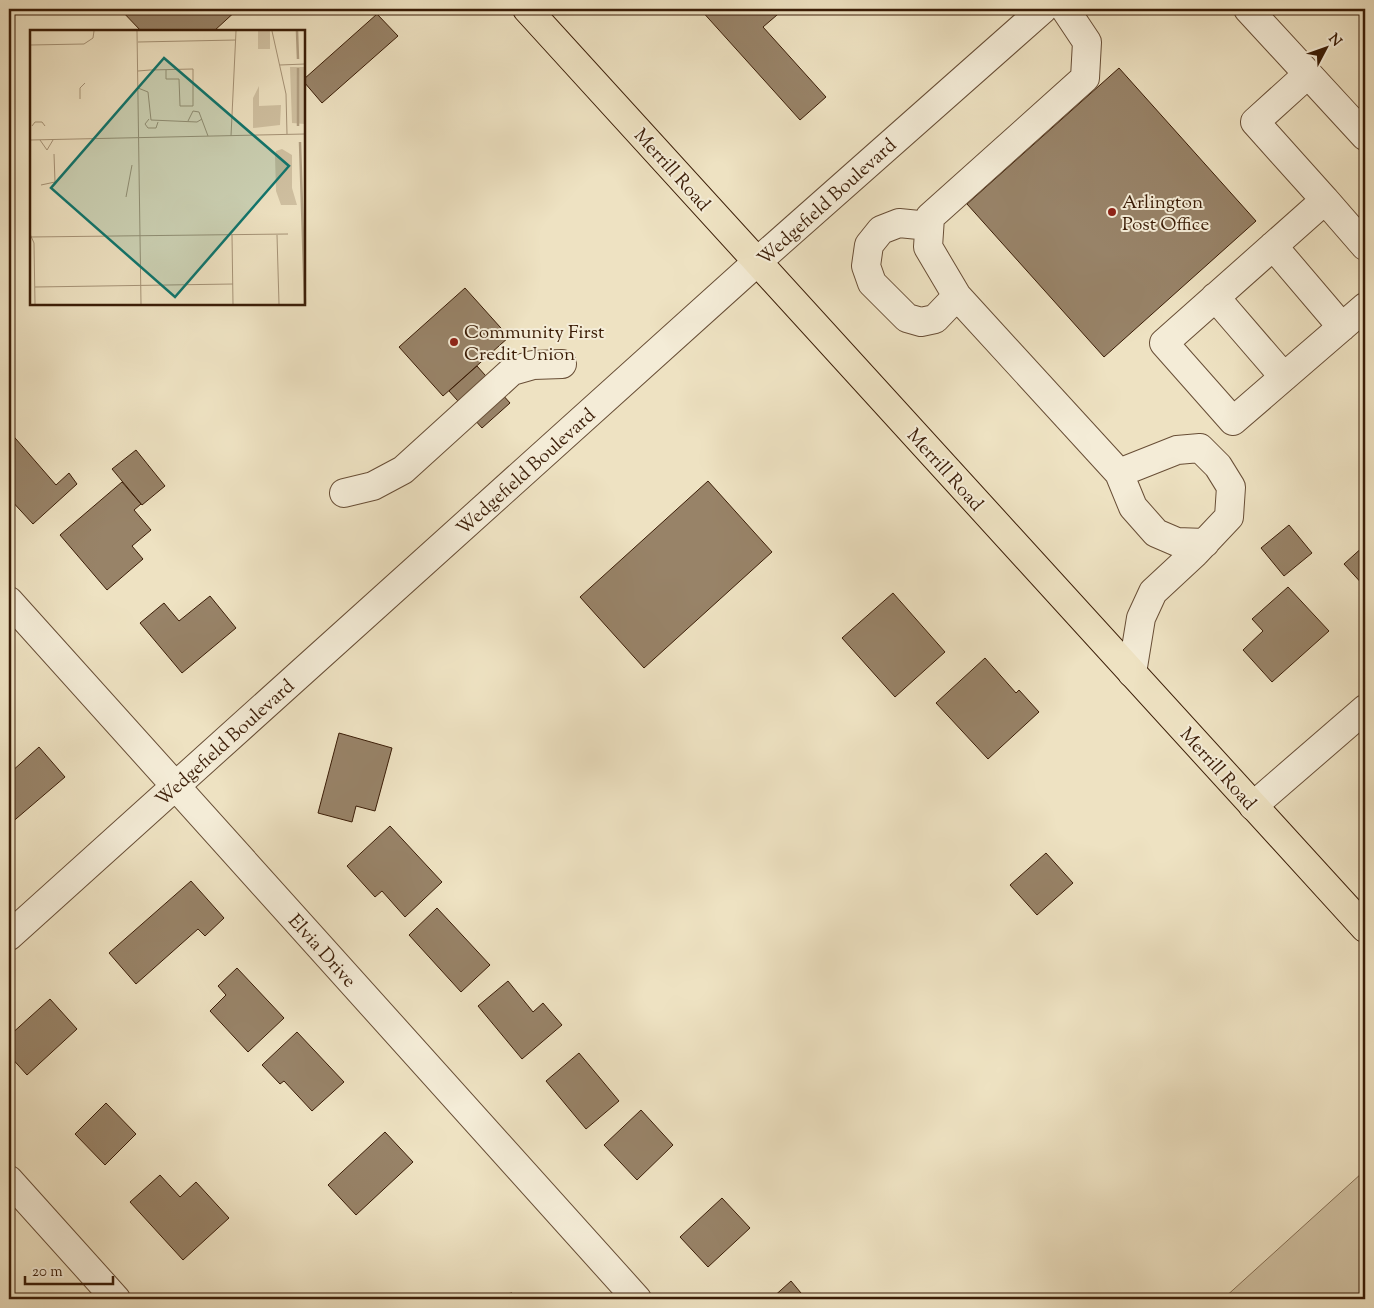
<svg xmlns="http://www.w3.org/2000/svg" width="1374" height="1308" viewBox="0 0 1374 1308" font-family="'Sorts Mill Goudy',serif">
	<rect width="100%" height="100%" fill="#eee2c2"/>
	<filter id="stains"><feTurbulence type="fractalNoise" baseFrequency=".004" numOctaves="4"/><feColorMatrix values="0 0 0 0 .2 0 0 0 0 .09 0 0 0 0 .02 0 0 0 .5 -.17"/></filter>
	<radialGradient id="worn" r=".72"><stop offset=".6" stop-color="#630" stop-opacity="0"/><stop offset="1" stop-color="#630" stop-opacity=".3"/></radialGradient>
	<path fill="#d0c1a2" stroke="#866f54" d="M1365 1171V1299H1223L1362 1173Z"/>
	<path fill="#988368" stroke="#3b1d07" d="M120 9H238L214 31H141Z
		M700 9H784L763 27 826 97 800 120Z
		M377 14 398 36 322 103 304 82V79Z
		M1119 68 1256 221 1104 357 967 204Z
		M465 288 509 337 443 396 399 347Z
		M477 366 510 403 482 428 449 391Z
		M9 431 56 485 69 473 77 484 33 524 9 498Z
		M136 450 165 486 142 505 112 469Z
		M708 481 772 552 644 668 580 597Z
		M122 482 141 504 134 510 151 530 132 546 143 559 107 590 60 535Z
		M1289 525 1312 553 1284 576 1261 548Z
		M1365 545V587L1344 564Z
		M1288 587 1329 631 1272 682 1243 650 1263 631 1252 619Z
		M893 593 945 652 895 697 842 638Z
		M210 596 236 628 182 673 140 623 164 603 179 621Z
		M985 658 1016 693 1019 690 1039 712 988 759 936 703Z
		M339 733 392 748 375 811 356 806 352 822 318 813Z
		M39 747 65 777 10 824 9 822V770L11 772Z
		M390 826 442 882 405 917 382 891 375 897 347 866Z
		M1046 853 1073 883 1037 915 1010 885Z
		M191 881 224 918 205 936 198 929 136 984 109 953Z
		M437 908 490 965 461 992 409 935Z
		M237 968 284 1018 248 1052 210 1011 226 995 218 986Z
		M508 981 533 1012 543 1003 562 1025 522 1059 478 1006Z
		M50 999 77 1029 27 1075 9 1055V1036Z
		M297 1032 344 1082 312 1111 284 1081 280 1084 262 1065Z
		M579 1053 619 1101 586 1129 546 1081Z
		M106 1103 136 1134 105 1165 75 1134Z
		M641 1110 673 1145 637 1180 604 1145Z
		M385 1132 413 1162 356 1215 328 1185Z
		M160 1175 180 1197 196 1182 229 1218 183 1260 130 1202Z
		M722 1198 750 1228 708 1267 680 1237Z
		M791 1281 806 1299H771Z
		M512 1293 514 1299H479Z"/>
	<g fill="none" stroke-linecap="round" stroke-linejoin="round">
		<defs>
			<path id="minor" d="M1065 9 1087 42 1085 78 930 217 928 247 957 296 1119 473 1133 507 1156 533 1177 542 1205 543
				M1248 9 1365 136
				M1308 74 1255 122 1325 200 1164 343 1233 421 1365 307
				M1325 200 1365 246
				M929 226 899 223 881 230 869 245 866 266 872 283 907 318 921 322 935 319 957 296
				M1273 246 1342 327
				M1215 297 1284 377
				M1119 473 1177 450 1200 448 1218 466 1231 487 1229 517 1195 553 1153 592 1141 618 1132 673
				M344 493 373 486 403 470 512 371 533 365 562 364
				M9 601 637 1299
				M1253 806 1365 709
				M9 936 757 262 1043 9
				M9 1180 116 1299"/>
			<path id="major" d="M527 9 1365 928"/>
		</defs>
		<use href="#minor" stroke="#684e36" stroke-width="30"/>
		<use href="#major" stroke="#3b1d07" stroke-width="30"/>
		<use href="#minor" stroke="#f4ecd7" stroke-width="28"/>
		<use href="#major" stroke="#eee2c2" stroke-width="28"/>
	</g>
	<g fill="#8f2418" stroke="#f4ecd7" stroke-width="2">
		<circle cx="1112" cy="212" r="5"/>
		<circle cx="454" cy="342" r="5"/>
	</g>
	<g text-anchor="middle" stroke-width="4" stroke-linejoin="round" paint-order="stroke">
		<g font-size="19" fill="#3b1d07" stroke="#f4ecd7">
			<text transform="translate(673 169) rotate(48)" y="7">Merrill Road</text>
			<text transform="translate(826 201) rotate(-42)" y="7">Wedgefield Boulevard</text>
			<text transform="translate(946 469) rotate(48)" y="7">Merrill Road</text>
			<text transform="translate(525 471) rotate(-42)" y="7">Wedgefield Boulevard</text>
			<text transform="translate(224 742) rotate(-42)" y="7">Wedgefield Boulevard</text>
			<text transform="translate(1219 768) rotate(48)" y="7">Merrill Road</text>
			<text transform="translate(323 950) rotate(48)" y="7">Elvia Drive</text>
		</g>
		<g font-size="19" fill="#3b1d07" stroke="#f4ecd7" text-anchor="start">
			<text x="1122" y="208">Arlington<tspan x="1122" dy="22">Post Office</tspan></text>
			<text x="464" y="338">Community First<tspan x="464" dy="22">Credit Union</tspan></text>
		</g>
	</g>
	<g transform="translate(30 30)">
		<rect width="275" height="275" fill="#eee2c2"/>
		<path d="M228 1H240V19H228ZM260 37H275V94L262 93ZM229 56V76L251 75 250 95 223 98V68ZM252 119 262 125V158L267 175H251L246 161 245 126 246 121Z" fill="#d0c1a2"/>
		<path fill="none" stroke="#b19f82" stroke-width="2.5" d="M267 1 268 29M268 38V96M270 112 275 274"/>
		<path fill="none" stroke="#a69377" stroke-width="1" d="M107 1 111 274M242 1 256 64 257 104M108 12 206 10M0 15 54 14 63 8 64 1M250 35 275 34M108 41 120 40 163 39V76H150L149 49H136V40M108 58 118 62 121 90 167 92 172 89M50 69V58L55 53M119 89 115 94 118 98H126L128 92M158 91 163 81 169 82 178 106M2 96 5 92H12L15 96M201 106 206 1M0 110 275 104M10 110 17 120 23 110M11 155 25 152 24 124M96 167 102 135M0 204 4 213 5 274M202 205 203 274M247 205 249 274M0 207 258 204M5 257 203 254"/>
		<path fill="#0f766e" fill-opacity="0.15" stroke="#0f766e" stroke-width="2.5" d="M134 28 259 136 145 267 21 158Z"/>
		<rect width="275" height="275" fill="none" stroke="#3b1d07" stroke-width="2.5"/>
	</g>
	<rect width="1374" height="1308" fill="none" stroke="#eee2c2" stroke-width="30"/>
	<rect x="10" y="10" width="1354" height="1288" fill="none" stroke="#3b1d07" stroke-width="2.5"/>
	<rect x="15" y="15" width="1344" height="1278" fill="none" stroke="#3b1d07"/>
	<g transform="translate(1326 48) rotate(49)" stroke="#f4ecd7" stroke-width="4" paint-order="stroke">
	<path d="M0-4L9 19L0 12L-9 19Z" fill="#3b1d07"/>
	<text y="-8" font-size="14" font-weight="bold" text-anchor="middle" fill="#3b1d07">N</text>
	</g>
	<path d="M25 1276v8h88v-8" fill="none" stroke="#3b1d07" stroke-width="2.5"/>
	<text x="32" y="1276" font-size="15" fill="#3b1d07" stroke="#f4ecd7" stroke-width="4" paint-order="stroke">20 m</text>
	<rect width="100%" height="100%" filter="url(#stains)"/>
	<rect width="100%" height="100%" fill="url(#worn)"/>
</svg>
